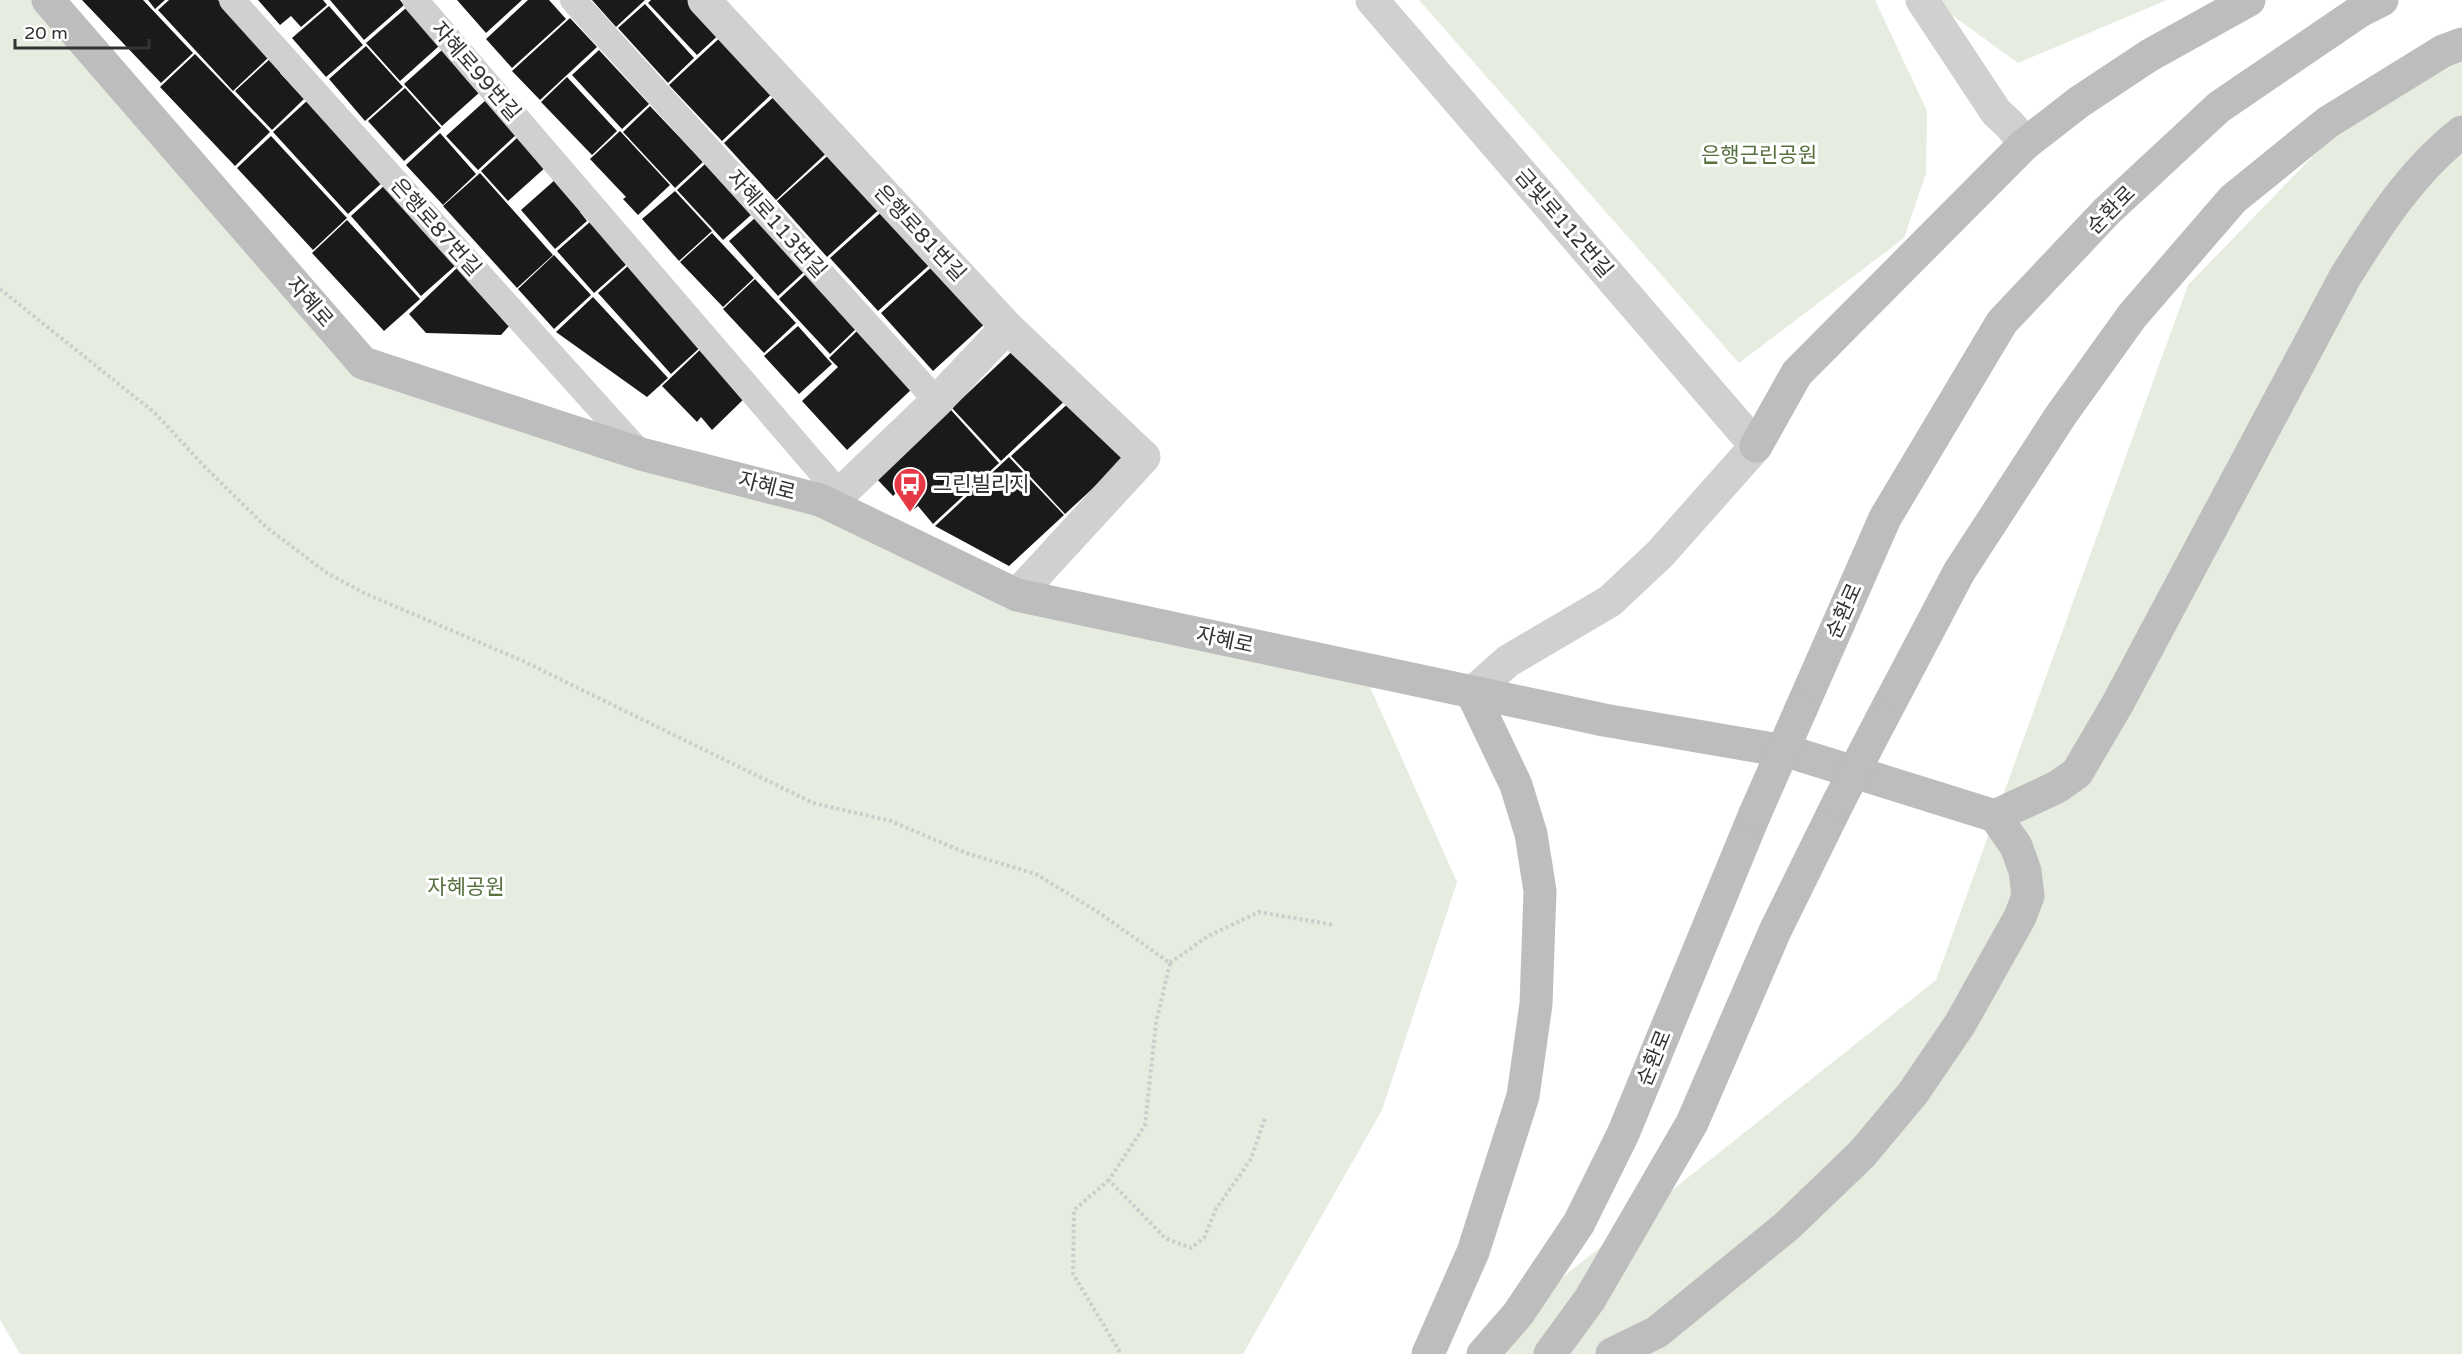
<svg xmlns="http://www.w3.org/2000/svg" width="2462" height="1354" viewBox="0 0 2462 1354" font-family="'Varela Round','Noto Sans KR',sans-serif">
	<rect width="100%" height="100%" fill="#fff"/>
	<path fill="#e6ecdf" d="M0 0H48L363 363 820 500 1017 595 1362 669 1457 882 1382 1110 1243 1354H20L0 1320Z
		M1419 0H1875L1927 111 1926 173 1904 238 1739 363Z
		M1931 0H2167L2018 63Z
		M2462 44V1354H1484L1494 1332 1936 980 2188 285 2378 89Z"/>
	<path fill="#1a1a1a" d="M82 0H143L193 53 161 83Z
		M148 0H165L155 9Z
		M169 0H218L270 56 233 91 158 10Z
		M258 0H323L327 5 301 27 291 16 280 25Z
		M330 0H400L404 5 364 40Z
		M457 0H522L486 33Z
		M528 0H549L566 19 512 68 486 39Z
		M592 0H645L616 27Z
		M651 0H696L724 30 697 55 648 3Z
		M645 4 694 58 668 83 618 28Z
		M329 6 363 45 326 77 292 38Z
		M406 8 439 46 400 81 366 43Z
		M570 18 597 47 540 100 512 71Z
		M726 32 778 88 722 141 669 85Z
		M366 46 403 87 365 121 329 79Z
		M442 50 480 92 442 126 404 84Z
		M599 50 649 104 622 129 572 75Z
		M195 54 270 132 235 166 160 87Z
		M271 58 282 70 280 73 304 99 272 130 235 91Z
		M567 77 617 131 592 155 541 102Z
		M405 88 441 128 404 161 368 121Z
		M780 91 833 147 776 200 724 143Z
		M309 99 384 181 348 214 273 132Z
		M486 100 517 134 478 170 446 136Z
		M650 106 703 162 675 188 623 132Z
		M620 131 670 185 638 215 623 199 626 197 590 159Z
		M440 133 476 174 443 205 406 165Z
		M271 136 347 218 313 250 237 168Z
		M519 136 547 166 508 201 481 171Z
		M834 150 884 205 827 257 777 201Z
		M705 164 751 215 723 240 677 190Z
		M480 173 553 255 517 288 443 206Z
		M556 179 582 210 580 212 587 221 555 249 521 210Z
		M386 184 456 265 421 296 351 216Z
		M675 191 712 231 679 261 642 219Z
		M887 207 935 260 878 311 830 258Z
		M755 218 804 272 778 296 729 241Z
		M347 220 420 299 384 331 312 253Z
		M591 221 628 263 594 293 557 251Z
		M712 233 754 278 723 307 680 262Z
		M554 255 591 295 554 329 518 289Z
		M937 262 990 319 933 371 881 313Z
		M630 264 704 344 671 374 598 293Z
		M458 267 511 324 501 335 426 333 409 314Z
		M807 273 857 328 830 354 779 299Z
		M755 279 796 323 764 353 723 309Z
		M593 297 668 378 647 397 556 332Z
		M798 326 832 364 799 394 764 356Z
		M858 330 913 388 847 450 802 401 838 367 829 358Z
		M1022 342 1071 395 1001 461 952 408Z
		M704 346 750 393 712 430 701 417 697 422 662 386Z
		M1074 398 1128 456 1065 514 1011 456Z
		M951 410 999 463 933 524 918 506 913 510 897 492 893 496 876 478Z
		M1009 457 1064 515 1009 566 935 526Z"/>
	<g fill="none" stroke-linecap="round" stroke-linejoin="round">
		<path stroke="#cdcdcd" stroke-width="4" stroke-dasharray="3 3" stroke-linecap="butt" d="M0 289 155 413 204 466 266 527 327 573 364 593 523 661 813 803 891 821 966 853 1036 874 1101 914 1170 963 1156 1023 1145 1125 1109 1180 1165 1238 1191 1248 1204 1238 1216 1209 1251 1159 1265 1118
			M1170 963 1208 936 1259 912 1334 925
			M1109 1180 1074 1210 1073 1274 1121 1354"/>
		<path stroke="#d0d0d0" stroke-width="26" d="M232 0 641 454
			M415 0 840 494
			M573 0 937 401"/>
		<path stroke="#d0d0d0" stroke-width="33" d="M704 0 1007 327 1144 457 1017 595
			M1372 0 1756 446 1660 554 1610 601 1508 661 1472 693
			M1922 0 1996 112 2010 125 2025 144
			M820 500 840 494 937 401 1007 327"/>
		<path stroke="#bdbdbd" stroke-width="33" d="M48 0 363 363 641 454 820 500 1017 595 1604 720 1790 752 1995 816 2016 846 2025 871 2028 896 2020 917 1960 1024 1913 1093 1862 1154 1787 1226 1657 1332 1612 1354
			M1756 446 1797 373 2025 144 2079 102 2150 55 2249 0
			M1801 709 1885 518 2002 322 2107 211 2219 107 2360 11 2382 0
			M1881 720 1959 572 2061 415 2132 316 2233 199 2328 122 2443 51 2462 44
			M1995 816 2057 787 2077 773 2118 703 2345 277C2378 224 2412 171 2462 132
			M1428 1354 1473 1252 1523 1096 1536 1004 1540 891 1531 834 1516 785 1472 693
			M1483 1354 1518 1314 1579 1223 1623 1134 1754 816
			M1550 1354 1590 1299 1692 1123 1775 931 1839 801"/>
		<path stroke="#bdbdbd" stroke-width="33" d="M1839 801 1881 720
			M1754 816 1801 709"/>
	</g>
	<defs>
		<symbol id="bus-pin" viewBox="-11 -11 22 30"><path d="M0 17L-7.5 6A9.5 9.5 0 1 1 7.5 6Z" fill="#e63946" stroke="#fff"/><path d="M-5-6H5V4H4V6H2V4H-2V6H-4V4H-5ZM-3.5-4V0h7V-4ZM-3.5 1.2v1.5H-2V1.2ZM2 1.2v1.5H3.5V1.2Z" fill="#fff"/></symbol>
	</defs>
	<g fill-rule="evenodd">
		<use href="#bus-pin" x="891" y="465" width="38" height="52"/>
	</g>
	<g text-anchor="middle" stroke-width="6" stroke-linejoin="round" paint-order="stroke">
		<g font-size="21" fill="#333" stroke="#fff">
			<text transform="translate(476 71) rotate(49)" y="7">자혜로99번길</text>
			<text transform="translate(2111 210) rotate(-45)" y="7">순환로</text>
			<text transform="translate(1564 223) rotate(49)" y="7">금빛로112번길</text>
			<text transform="translate(777 224) rotate(48)" y="7">자혜로113번길</text>
			<text transform="translate(436 227) rotate(48)" y="7">은행로87번길</text>
			<text transform="translate(920 233) rotate(47)" y="7">은행로81번길</text>
			<text transform="translate(310 302) rotate(49)" y="7">자혜로</text>
			<text transform="translate(767 486) rotate(14)" y="7">자혜로</text>
			<text transform="translate(1844 611) rotate(-66)" y="7">순환로</text>
			<text transform="translate(1225 640) rotate(12)" y="7">자혜로</text>
			<text transform="translate(1654 1058) rotate(-68)" y="7">순환로</text>
		</g>
		<g font-size="21" fill="#56703f" stroke="#fff">
			<text x="1759" y="162">은행근린공원</text>
			<text x="466" y="894">자혜공원</text>
		</g>
		<g font-size="21" fill="#333" stroke="#fff" text-anchor="start">
			<text x="933" y="491">그린빌리지</text>
		</g>
	</g>
	<path d="M15 39v9h134v-9" fill="none" stroke="#333333" stroke-width="3"/>
	<text x="24" y="39" font-size="18" fill="#333333" stroke="#ffffff" stroke-width="4.5" paint-order="stroke">20 m</text>
</svg>
